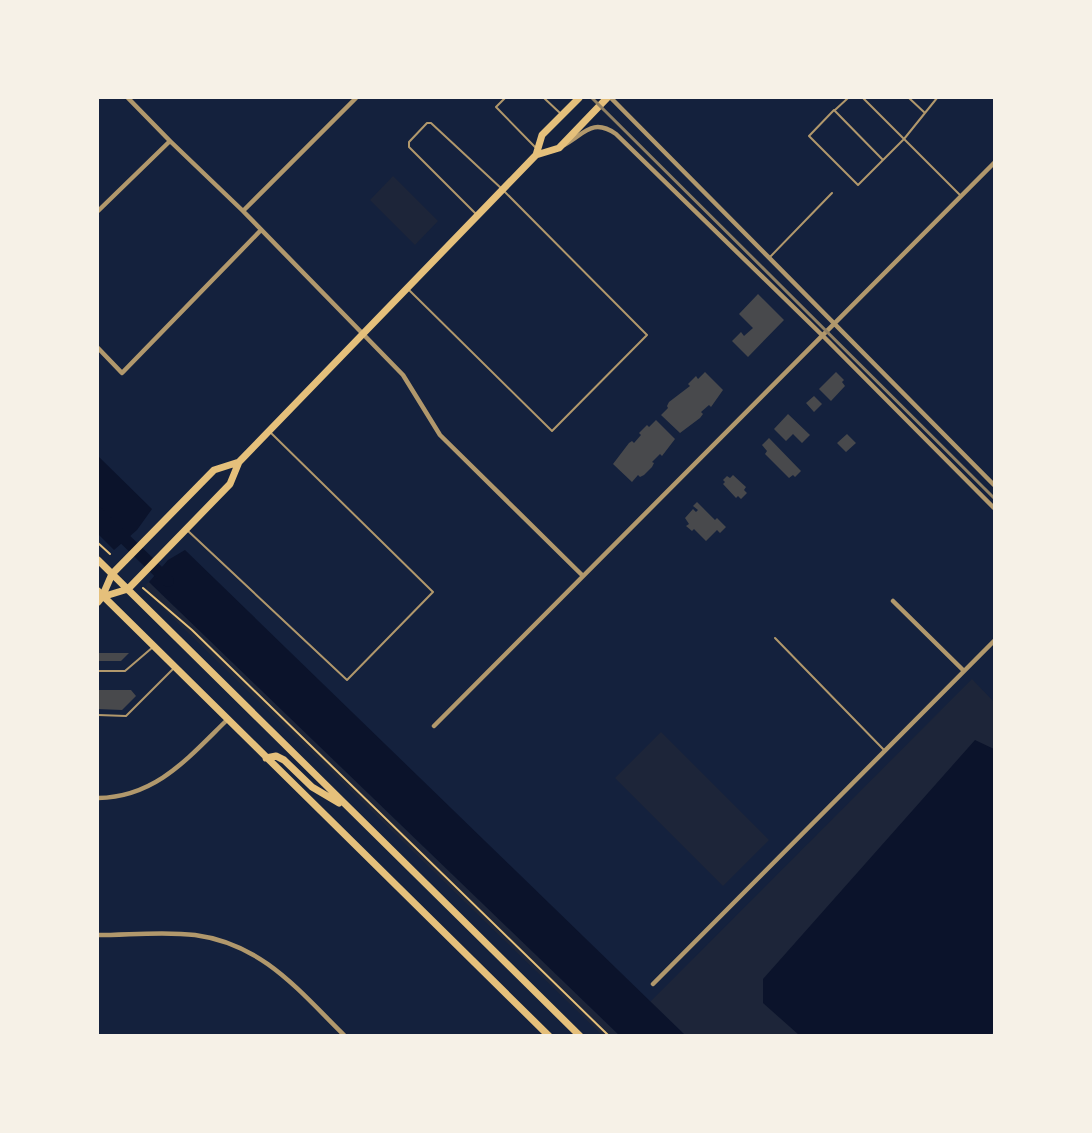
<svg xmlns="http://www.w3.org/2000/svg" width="1092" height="1133" viewBox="0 0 1092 1133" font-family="'Fira Sans',sans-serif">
	<rect width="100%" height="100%" fill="#14213d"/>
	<path fill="#1d2539" d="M393 176 438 221 415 245 370 200Z
		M149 582 619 1035H602L147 593 146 584Z
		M972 679 994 702V1035H685L650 1002Z
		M661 732 769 840 723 886 615 778Z"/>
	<path fill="#0b132b" d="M98 456 152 509 137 530 114 550 98 534Z
		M185 550 685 1035H619L149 582 168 560Z
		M975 740 994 749V1031L990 1036 799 1035 763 1003V979Z"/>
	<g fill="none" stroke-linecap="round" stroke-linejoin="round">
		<path stroke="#0b132b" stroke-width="12" d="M98 513 168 581"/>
	</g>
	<path fill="#48494c" d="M758 294 784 320 748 357 732 341 741 332 744 336 753 328 739 314Z
		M705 372 723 390 711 407 709 405 701 412 703 414 700 418 680 433 661 415 668 408 667 406 669 402 690 386 688 384 696 376 698 379Z
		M836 372 844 380 842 382 845 386 831 401 819 389Z
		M814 396 822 404 814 412 806 403Z
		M788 414 810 435 802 443 793 434 786 441 774 429Z
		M656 420 675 439 662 456 660 454 652 462 654 463 652 467 644 475 640 477 638 475 632 482 613 464 629 443 632 441 634 443 641 435 639 433 647 425 649 427Z
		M847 434 856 443 846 452 837 443Z
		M769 438 801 471 795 477 793 475 789 478 765 454 767 451 762 445Z
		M733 475 746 487 744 490 747 493 741 499 738 496 736 498 723 484 725 482 723 480 727 476 730 478Z
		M697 502 715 520 717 518 726 527 720 533 717 530 706 541 694 529 692 531 686 526 689 524 685 518 693 509 696 512 698 510 693 506Z
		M98 653H129L121 661H98Z
		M98 690H131L136 696 122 710 98 709Z"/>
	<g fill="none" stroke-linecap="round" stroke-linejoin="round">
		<path stroke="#e5c07b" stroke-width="2" d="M98 543 110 554
			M143 588 192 630 609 1036"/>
		<path stroke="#b1986c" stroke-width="2" d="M505 98 496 107 535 147
			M544 98 560 113
			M863 98 961 196
			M909 98 925 113
			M835 110 848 98
			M883 160 834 110 809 136 858 185 904 139 937 98
			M769 258 832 193
			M409 290 552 431 647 335 502 189 431 123H427L409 142V147L477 215
			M187 530 347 680 433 592 270 432
			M775 638 885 751
			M98 671H125L153 647
			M98 715 126 716 174 668"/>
		<path stroke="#b1986c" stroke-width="4.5" d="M128 98 170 141 243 211 403 375 440 435 583 576
			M611 98 994 485
			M564 145C585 133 593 118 616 134L823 336 994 508
			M98 211 170 141
			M243 211 356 98
			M98 348 122 373 261 230
			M893 601 964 671
			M434 726 994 163
			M98 798C156 797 188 758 227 720
			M98 935C128 935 165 931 195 935 263 944 299 991 345 1036
			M653 984 994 641"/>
		<path stroke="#e5c07b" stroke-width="7" d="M536 155 559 148 607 98
			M98 560 580 1036
			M98 591 549 1036
			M102 597 128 589 230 484 239 462 536 155 542 135 579 98
			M98 602 102 597 112 574 214 470 239 462
			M266 758 276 756 284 760 312 787 339 803"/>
		<path stroke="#918062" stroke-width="3" d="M592 98 994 498"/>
	</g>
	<rect width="1092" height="1133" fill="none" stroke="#f6f1e7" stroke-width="198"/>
</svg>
